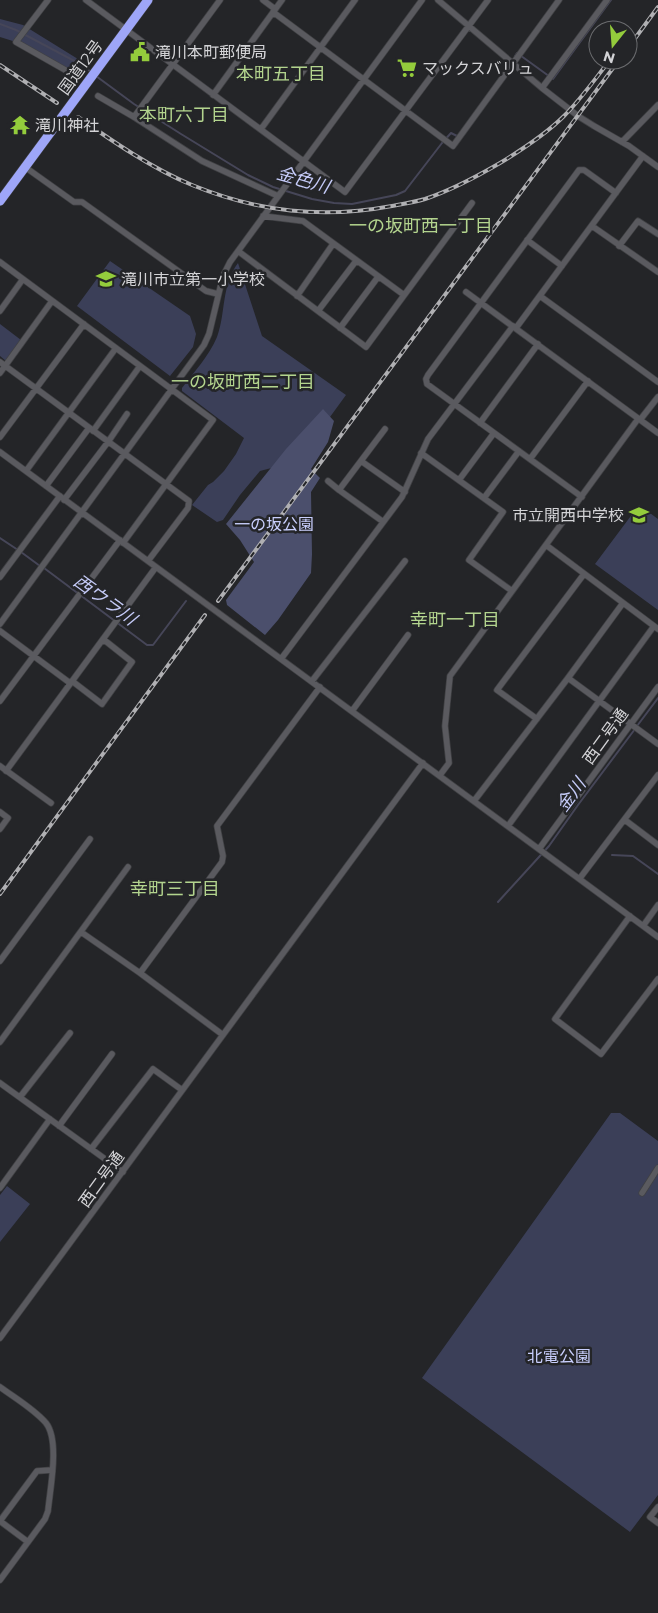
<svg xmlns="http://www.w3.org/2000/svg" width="658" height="1613" viewBox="0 0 658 1613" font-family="Montserrat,'Noto Sans JP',sans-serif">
	<rect width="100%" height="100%" fill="#242528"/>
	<path fill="#3b3f58" d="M0 19 23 25 86 64 76 76 16 42 0 37Z
		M110 261 190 316 196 334 193 347 170 376 77 306Z
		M238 263 262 336 346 395 314 439 279 466 260 471 240 495 223 520 217 522 192 505 208 485 213 482 224 471 236 454 244 438 182 391V388C194 372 209 356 217 337 226 313 221 286 238 263Z
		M0 324 21 340 6 361 0 356Z
		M639 505 658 519V610L595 564Z
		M611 1113H620L658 1141V1495L630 1532 422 1378Z
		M7 1186 30 1204 0 1242V1195Z"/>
	<path fill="#4b4f6c" d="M323 409 334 421 328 442 311 469 320 478 311 492 312 554 311 573 278 620 265 635 227 605 226 600 254 562 240 540 226 524 286 449Z"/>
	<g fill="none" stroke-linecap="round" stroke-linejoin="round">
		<path stroke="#464658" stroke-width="2" d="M0 24 16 30 82 65 91 72
			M515 56 517 53 553 79 611 0
			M96 76 134 104 181 134 248 175 273 187 312 199 334 203 352 204 396 195 405 191 442 143 451 133 457 136 459 135
			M0 538 18 550
			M21 552 40 566
			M44 568 147 645H153L186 601
			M637 726 658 698
			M612 855 633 856 658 874
			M498 902 549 846 578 805 635 729"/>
		<defs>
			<path id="minor" d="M48 0 16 42 67 71
				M86 0 345 192 488 0
				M220 0 134 117 202 161 278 196
				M263 0 275 9
				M438 0 542 88 578 116 594 126 629 146 658 167
				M273 12 453 146 559 0
				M542 88 607 0
				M213 95 282 0
				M98 96 134 117
				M261 129 355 0
				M622 142 658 105
				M25 167 74 202H82L206 291 218 294
				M263 216 303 221 404 295
				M592 226 658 272
				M527 240 562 266
				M619 246 638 221 658 234
				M238 251 366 347 472 203
				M0 262 213 420 123 543
				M466 292 658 433
				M297 296 333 244
				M540 296 658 382
				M0 311 23 279
				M318 311 356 261
				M340 328 378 277
				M516 328 643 156
				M0 362 189 501 188 508 148 561
				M0 373 52 301
				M640 420 658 397
				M480 423 538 344
				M93 431 140 366
				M0 437 84 324
				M0 452 658 937
				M421 453 503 512 469 560 512 591
				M530 459 588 381
				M361 461 405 492
				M26 471 116 348
				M459 480 494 433
				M328 481 339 490
				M46 486 89 428
				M582 497 427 384 426 379 428 375 579 170H584L616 193
				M484 498 519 451
				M64 500 108 442 127 414
				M382 521 339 490 385 429
				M546 545 658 629
				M0 577 60 496
				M0 624 204 345 209 334 223 276 230 262 422 0
				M0 631 70 683
				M281 659 402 497 428 439 513 326
				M568 678 658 744
				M72 681 102 704 132 662 103 639
				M312 681 405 561
				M0 701 120 540
				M352 711 408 635
				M537 719 497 690 584 574
				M0 766 51 803
				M6 771 156 567
				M440 775 449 763 445 726 450 676 638 419
				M474 801 568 678 623 603
				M0 812 8 818 0 829
				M625 820 658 845
				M508 826 654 626
				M539 849 658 687
				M580 878 658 775
				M630 916 555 1019 601 1054 658 979
				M643 926 658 905
				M81 932 140 973 223 1035
				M0 961 90 839
				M140 973 222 862 223 856 217 826 320 687
				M0 1042 128 867
				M0 1083 123 1172
				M20 1097 70 1033
				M59 1126 112 1054
				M91 1149 153 1069 182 1090
				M0 1188 50 1119
				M642 1193 658 1168
				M0 1338 423 763
				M0 1387C15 1398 34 1409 46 1423 60 1441 50 1489 48 1511L45 1519 0 1580
				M658 1507 650 1517 658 1523
				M28 1542 0 1521 37 1471 52 1470"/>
			<path id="highway" d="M0 201 148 0"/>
		</defs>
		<use href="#minor" stroke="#404144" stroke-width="7"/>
		<use href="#highway" stroke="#404144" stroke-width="10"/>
		<use href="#minor" stroke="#5a5a5f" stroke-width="5.5"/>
		<use href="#highway" stroke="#9ea6f8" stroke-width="9"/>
		<defs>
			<path id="rail" d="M628 48 658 7
				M0 65 57 103
				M78 117C112 141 153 169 192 185 258 212 322 219 392 206 403 204 415 202 425 199 452 190 476 177 500 163 523 149 546 134 564 116 581 99 595 79 610 60
				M218 601 619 60
				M0 894 205 615"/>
		</defs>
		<use href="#rail" stroke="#b0b0b3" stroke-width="4"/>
		<use href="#rail" stroke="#242528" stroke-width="2" stroke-dasharray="5.5" stroke-linecap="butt"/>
	</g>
	<defs>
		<symbol id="civic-bare" viewBox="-9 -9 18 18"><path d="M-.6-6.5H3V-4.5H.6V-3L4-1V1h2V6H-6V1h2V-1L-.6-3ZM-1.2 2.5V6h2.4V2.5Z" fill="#94cc3c" stroke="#242528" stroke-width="2.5" paint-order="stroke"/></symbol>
		<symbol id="supermarket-bare" viewBox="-9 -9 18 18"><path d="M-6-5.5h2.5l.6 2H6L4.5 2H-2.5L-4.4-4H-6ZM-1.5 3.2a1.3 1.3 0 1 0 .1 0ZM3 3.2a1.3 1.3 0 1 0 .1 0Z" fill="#94cc3c" stroke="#242528" stroke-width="2.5" paint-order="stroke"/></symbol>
		<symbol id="temple-bare" viewBox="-9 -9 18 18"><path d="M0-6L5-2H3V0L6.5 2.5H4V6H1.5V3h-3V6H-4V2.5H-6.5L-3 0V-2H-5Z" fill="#94cc3c" stroke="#242528" stroke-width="2.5" paint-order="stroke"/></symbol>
		<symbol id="school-bare" viewBox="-9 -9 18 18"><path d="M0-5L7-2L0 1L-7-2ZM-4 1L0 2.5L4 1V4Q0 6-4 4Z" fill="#94cc3c" stroke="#242528" stroke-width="2.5" paint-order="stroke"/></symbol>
	</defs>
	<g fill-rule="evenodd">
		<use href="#civic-bare" x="126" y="38" width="28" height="28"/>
		<use href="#supermarket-bare" x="393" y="54" width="28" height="28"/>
		<use href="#temple-bare" x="6" y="111" width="28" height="28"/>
		<use href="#school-bare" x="92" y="265" width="28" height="28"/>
		<use href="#school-bare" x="625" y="501" width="28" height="28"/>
	</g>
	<g text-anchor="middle" stroke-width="5" stroke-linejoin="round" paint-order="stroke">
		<g font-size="16" fill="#d3d3d6" stroke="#242528" text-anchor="start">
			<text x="155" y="58">滝川本町郵便局</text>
			<text x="422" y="74">マックスバリュ</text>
			<text x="35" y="131">滝川神社</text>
			<text x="121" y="285">滝川市立第一小学校</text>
			<text x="624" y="521" text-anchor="end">市立開西中学校</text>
		</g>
		<g font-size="16" fill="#d3d3d6" stroke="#242528">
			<text transform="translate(80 67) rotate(-54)" y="6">国道12号</text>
			<text transform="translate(605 736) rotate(-54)" y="6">西二号通</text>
			<text transform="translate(101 1179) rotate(-54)" y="6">西二号通</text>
		</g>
		<g font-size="16" fill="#c9cffd" stroke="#242528">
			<text x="274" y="530">一の坂公園</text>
			<text x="559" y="1362">北電公園</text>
		</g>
		<g font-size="18" fill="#b3d48e" stroke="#242528">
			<text x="281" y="80">本町五丁目</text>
			<text x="184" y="121">本町六丁目</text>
			<text x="421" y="232">一の坂町西一丁目</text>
			<text x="243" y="388">一の坂町西二丁目</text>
			<text x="455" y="626">幸町一丁目</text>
			<text x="175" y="895">幸町三丁目</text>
		</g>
		<g font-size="18" font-style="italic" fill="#c5cbf8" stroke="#242528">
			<text transform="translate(303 180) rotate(16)" y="6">金色川</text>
			<text transform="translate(105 600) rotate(36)" y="6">西ウラ川</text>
			<text transform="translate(571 795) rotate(-54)" y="6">金川</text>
		</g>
	</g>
	<g transform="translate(613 45) rotate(197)"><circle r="24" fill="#242528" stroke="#6a6b6e"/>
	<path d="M0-4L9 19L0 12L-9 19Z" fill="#94cc3c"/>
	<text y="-8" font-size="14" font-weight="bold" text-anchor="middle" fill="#d3d3d6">N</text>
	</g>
</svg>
